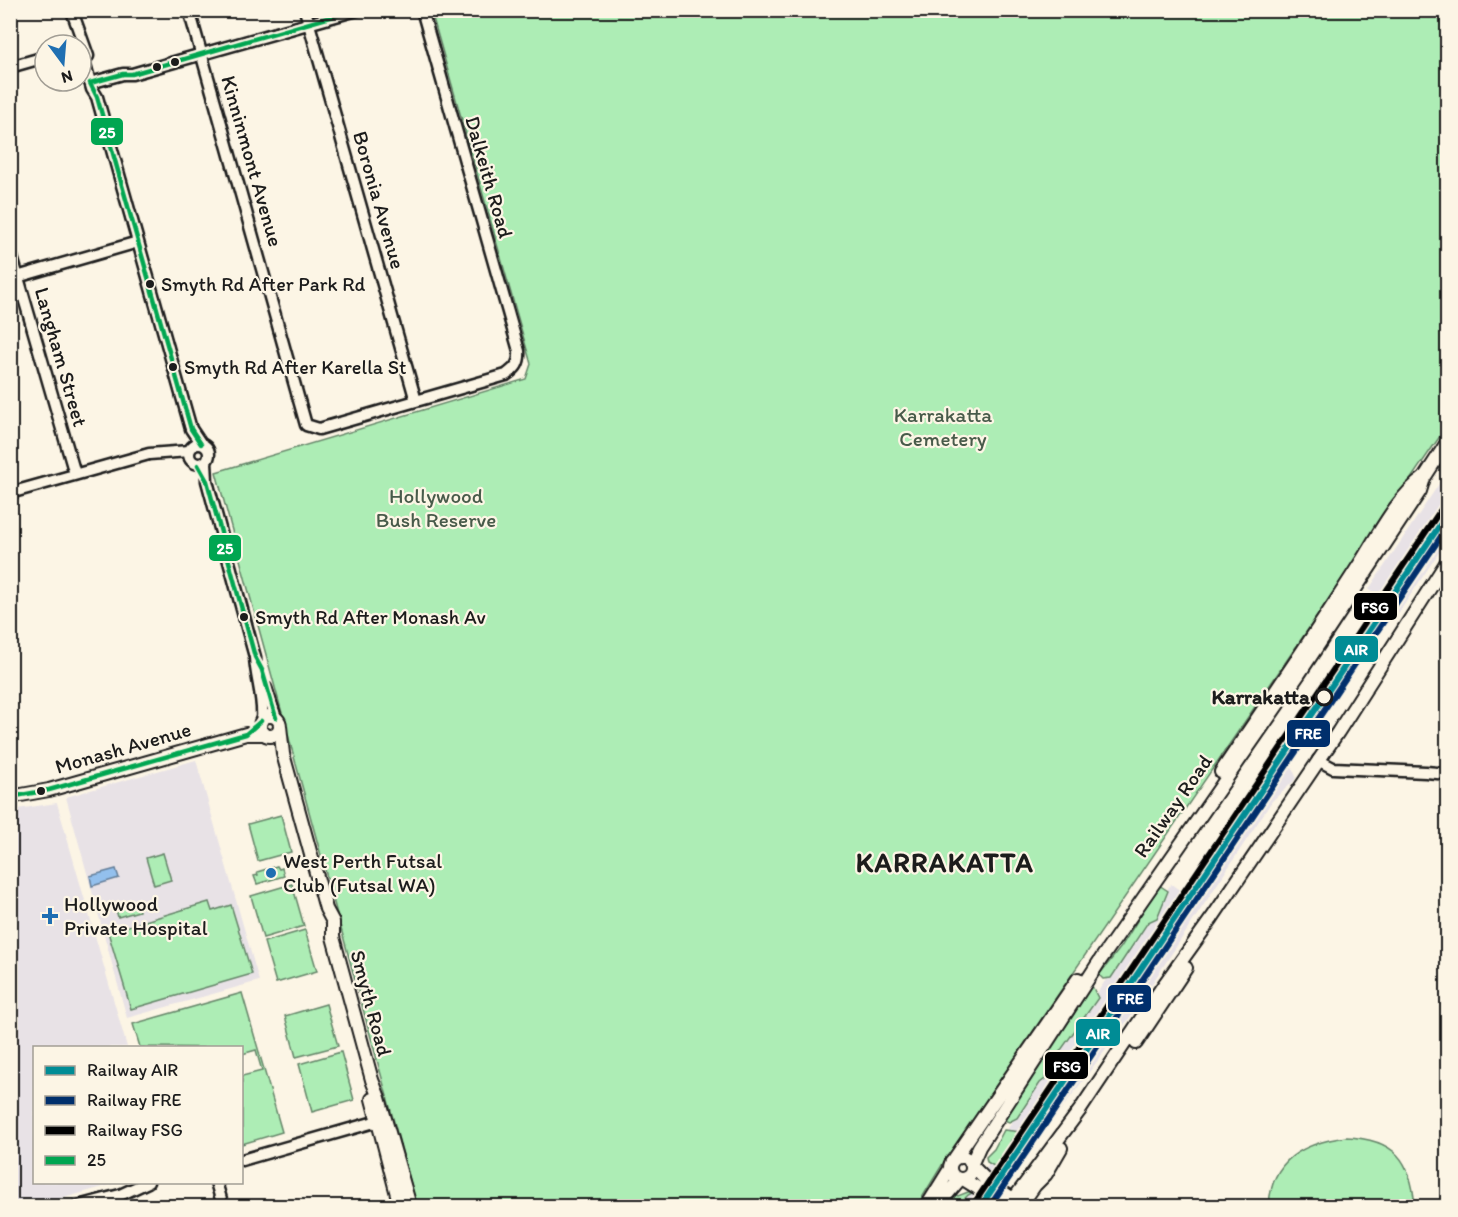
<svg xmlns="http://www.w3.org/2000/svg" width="1458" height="1217" viewBox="0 0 1458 1217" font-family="Itim,sans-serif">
	<rect width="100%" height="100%" fill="#fcf5e5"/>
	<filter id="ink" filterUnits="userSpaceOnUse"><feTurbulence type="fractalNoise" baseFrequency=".0167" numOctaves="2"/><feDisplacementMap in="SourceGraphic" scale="12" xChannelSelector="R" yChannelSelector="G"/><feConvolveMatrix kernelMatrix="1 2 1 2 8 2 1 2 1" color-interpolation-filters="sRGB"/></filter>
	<g filter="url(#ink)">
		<path fill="#e8e2e6" d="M1447 472V540L1398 614 1388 623 1370 650 1364 646 1304 735 1309 739 1291 764 1296 777 1294 781 1272 801 1130 1017 1004 1187 1001 1186 985 1172 986 1169 994 1152 1031 1090 1171 884 1181 891 1293 729 1298 731 1358 642 1354 639 1357 631 1380 597 1369 589Z
			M196 760 259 981 127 1018 66 797Z
			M57 803 127 1047 34 1048V1182L117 1183 35 1206H11V810Z
			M974 1192 990 1202 992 1204 991 1206H958L968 1195Z"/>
		<path fill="#adedb5" stroke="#648468" stroke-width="1.5" d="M431 11H1447V426L947 1157 917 1206H417L216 472 526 379 531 364Z
			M281 815 291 852 258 861 248 824Z
			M163 853 171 880 154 885 146 858Z
			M277 866 279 869 282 868 284 876 257 884 254 876 258 875 257 872Z
			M292 884 304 926 263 938 251 896Z
			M1159 885 1168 891 1157 918 1148 922 1111 978 1103 979 1099 975 1121 947Z
			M136 901 139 911 118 917 115 906Z
			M209 902 212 911 231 905 252 974 131 1009 108 932Z
			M305 930 317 971 276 983 264 942Z
			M1092 986 1098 998 1046 1071 1045 1079 1040 1083 1017 1118 1009 1122 1004 1120 1050 1048 1074 1014 1085 993Z
			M242 993 282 1132 242 1144V1076L262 1071 256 1050 242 1054V1048L140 1047 133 1024Z
			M326 1004 338 1046 296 1057 285 1016Z
			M341 1052 354 1100 312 1112 299 1064Z
			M1004 1130 1021 1132 1019 1137 1011 1140 1005 1155 994 1166 987 1162 986 1157 994 1149Z
			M1346 1137C1395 1139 1411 1160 1415 1206H1269C1271 1159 1304 1143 1346 1137Z
			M968 1192H974L968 1195 958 1206H944L955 1194 958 1196Z"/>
		<path fill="#93c0ed" stroke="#637e99" stroke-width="1.5" d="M116 869 119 878 92 886 90 876Z"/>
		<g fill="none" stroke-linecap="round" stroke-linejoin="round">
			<defs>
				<path id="minor" d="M189 10 306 425 319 429 506 375C516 368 520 363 519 351L422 10
					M305 10 416 401
					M73 14 88 56
					M81 50 92 89 97 97 191 429 201 444
					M10 67 45 57
					M90 83 123 74H132L357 10
					M10 250 75 474
					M10 279 138 242
					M189 454a10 10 0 1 1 20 0a10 10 0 1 1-20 0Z
					M206 462 207 481 255 657C256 679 264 698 262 720
					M10 493 149 454 189 451
					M266 688 276 718
					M1318 760 1333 768 1426 772 1448 774
					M242 1160 385 1119
					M216 1182 223 1206
					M78 1206 120 1195 148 1182"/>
				<path id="major" d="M260 726a10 10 0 1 1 20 0a10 10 0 1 1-20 0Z
					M280 726 283 754 326 909 333 922V937L372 1080 379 1098 410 1206
					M1221 772C1268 702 1316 633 1361 562 1378 535 1398 496 1424 478
					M10 797 49 790 246 734H265
					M1136 1043 1186 968
					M372 1099 400 1206
					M950 1168a11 11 0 1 1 22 0a11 11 0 1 1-22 0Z
					M955 1158 1078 979
					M972 1163 979 1147 1101 959 1299 674 1420 491 1424 478 1448 441
					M973 1167 988 1182 1010 1197
					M963 1179 1005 1205
					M1016 1196 1080 1110 1161 989 1212 918 1338 732 1448 560
					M1023 1202 1035 1185 1046 1174 1061 1148
					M927 1206 950 1169
					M937 1206 960 1179"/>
			</defs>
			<use href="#minor" stroke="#1c1c1c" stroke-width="15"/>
			<use href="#major" stroke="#1c1c1c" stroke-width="16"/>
			<use href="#minor" stroke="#fcf5e5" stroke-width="10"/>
			<use href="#major" stroke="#fcf5e5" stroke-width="12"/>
			<defs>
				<path id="bus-1" d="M201 444 191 429 97 97 90 83 123 74H132L355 10
					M198 465 207 481 255 657 262 670 276 718
					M10 797 49 790 246 734 261 721"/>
			</defs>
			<use href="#bus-1" stroke="#fcf5e5" stroke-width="9"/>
			<use href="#bus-1" stroke="#00a651" stroke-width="4.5"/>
			<defs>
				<path id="rail-1" d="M981 1206 1448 513"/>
				<path id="rail-2" d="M990 1206 1448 526"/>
				<path id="rail-3" d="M975 1202 1442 508"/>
			</defs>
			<use href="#rail-1" stroke="#fcf5e5" stroke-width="10"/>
			<use href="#rail-2" stroke="#fcf5e5" stroke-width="10"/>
			<use href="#rail-3" stroke="#fcf5e5" stroke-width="10"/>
			<use href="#rail-1" stroke="#008c95" stroke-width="6"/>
			<use href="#rail-2" stroke="#002f6c" stroke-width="6"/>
			<use href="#rail-3" stroke="#000" stroke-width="6"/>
		</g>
	</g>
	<g fill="#1c1c1c" stroke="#fcf5e5" stroke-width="2">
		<circle cx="175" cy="62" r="5"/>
		<circle cx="157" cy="67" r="5"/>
		<circle cx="150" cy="284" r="5"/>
		<circle cx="173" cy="367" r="5"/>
		<circle cx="244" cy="617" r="5"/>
		<circle cx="41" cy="791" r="5"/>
	</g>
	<circle fill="#fcf5e5" stroke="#1c1c1c" stroke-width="3" cx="1324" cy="697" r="8"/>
	<g fill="#1f6fb2" stroke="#fcf5e5" stroke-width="2">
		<circle cx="271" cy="873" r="6"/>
		<path d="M47 907h6v6h6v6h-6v6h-6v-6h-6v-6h6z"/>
	</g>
	<g text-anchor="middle" stroke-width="4.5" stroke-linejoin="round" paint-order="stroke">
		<g font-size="20" fill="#1c1c1c" stroke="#fcf5e5" text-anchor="start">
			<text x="161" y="291">Smyth Rd After Park Rd</text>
			<text x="184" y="374">Smyth Rd After Karella St</text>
			<text x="255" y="624">Smyth Rd After Monash Av</text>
		</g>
		<g font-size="21" fill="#1c1c1c" stroke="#fcf5e5">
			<text transform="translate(252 161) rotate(74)" y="7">Kinninmont Avenue</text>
			<text transform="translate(489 177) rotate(74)" y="7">Dalkeith Road</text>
			<text transform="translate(379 200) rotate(74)" y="7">Boronia Avenue</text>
			<text transform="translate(61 357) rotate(74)" y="7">Langham Street</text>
			<text transform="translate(123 748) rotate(-16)" y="7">Monash Avenue</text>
			<text transform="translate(1173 806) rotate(-55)" y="7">Railway Road</text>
			<text transform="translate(371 1003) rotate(75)" y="7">Smyth Road</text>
		</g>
		<g font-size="21" fill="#485b4a" stroke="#fcf5e5">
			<text x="943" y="422">Karrakatta<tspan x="943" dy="24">Cemetery</tspan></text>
			<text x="436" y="503">Hollywood<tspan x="436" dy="24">Bush Reserve</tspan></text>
		</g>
		<g font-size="21" font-weight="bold" fill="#1c1c1c" stroke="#fcf5e5" text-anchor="end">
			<text x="1310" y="704">Karrakatta</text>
		</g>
		<g font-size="21" fill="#1c1c1c" stroke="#fcf5e5" text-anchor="start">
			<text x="283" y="868">West Perth Futsal<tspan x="283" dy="24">Club (Futsal WA)</tspan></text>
			<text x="64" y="911">Hollywood<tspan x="64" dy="24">Private Hospital</tspan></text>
		</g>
		<g font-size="27" font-weight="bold" letter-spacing="1.5" fill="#1c1c1c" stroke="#fcf5e5">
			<text x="945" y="872">KARRAKATTA</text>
		</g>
	</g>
	<g stroke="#fcf5e5" stroke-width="2">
		<rect x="90" y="117" width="34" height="29" rx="6" fill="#00a651"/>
		<rect x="208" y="534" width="34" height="28" rx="6" fill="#00a651"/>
		<rect x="1353" y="592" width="45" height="29" rx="6" fill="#000"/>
		<rect x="1334" y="635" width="45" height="28" rx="6" fill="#008c95"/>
		<rect x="1286" y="719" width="45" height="29" rx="6" fill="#002f6c"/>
		<rect x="1107" y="984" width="45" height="29" rx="6" fill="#002f6c"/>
		<rect x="1075" y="1018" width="46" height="29" rx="6" fill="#008c95"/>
		<rect x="1044" y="1051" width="45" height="29" rx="6" fill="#000"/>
	</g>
	<g font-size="16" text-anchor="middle" font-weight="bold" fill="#fff">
		<text x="107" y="138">25</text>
		<text x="225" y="554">25</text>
		<text x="1375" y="613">FSG</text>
		<text x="1356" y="655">AIR</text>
		<text x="1308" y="739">FRE</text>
		<text x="1130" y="1004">FRE</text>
		<text x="1098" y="1039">AIR</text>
		<text x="1067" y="1072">FSG</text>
	</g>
	<rect width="1458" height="1217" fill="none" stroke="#fcf5e5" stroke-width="36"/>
	<rect x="18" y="18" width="1422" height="1181" fill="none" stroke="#1c1c1c" stroke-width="2" filter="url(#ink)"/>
	<rect x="33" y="1046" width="210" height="138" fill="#fcf5e5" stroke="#a29e95" stroke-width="1.5"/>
	<rect x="45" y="1066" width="30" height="9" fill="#008c95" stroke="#a29e95" stroke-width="1.5"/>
	<text x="87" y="1076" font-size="18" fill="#1c1c1c">Railway AIR</text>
	<rect x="45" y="1096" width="30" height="9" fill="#002f6c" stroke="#a29e95" stroke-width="1.5"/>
	<text x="87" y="1106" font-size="18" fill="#1c1c1c">Railway FRE</text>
	<rect x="45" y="1126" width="30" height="9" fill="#000000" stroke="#a29e95" stroke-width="1.5"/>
	<text x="87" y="1136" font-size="18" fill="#1c1c1c">Railway FSG</text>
	<rect x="45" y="1156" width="30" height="9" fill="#00a651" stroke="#a29e95" stroke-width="1.5"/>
	<text x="87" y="1166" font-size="18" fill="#1c1c1c">25</text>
	<g transform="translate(63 63) rotate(164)"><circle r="28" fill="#fcf5e5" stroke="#a29e95" stroke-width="1.5"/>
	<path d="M0-4.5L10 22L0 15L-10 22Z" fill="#1f6fb2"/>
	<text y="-9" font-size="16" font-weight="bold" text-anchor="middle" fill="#1c1c1c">N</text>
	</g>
</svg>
